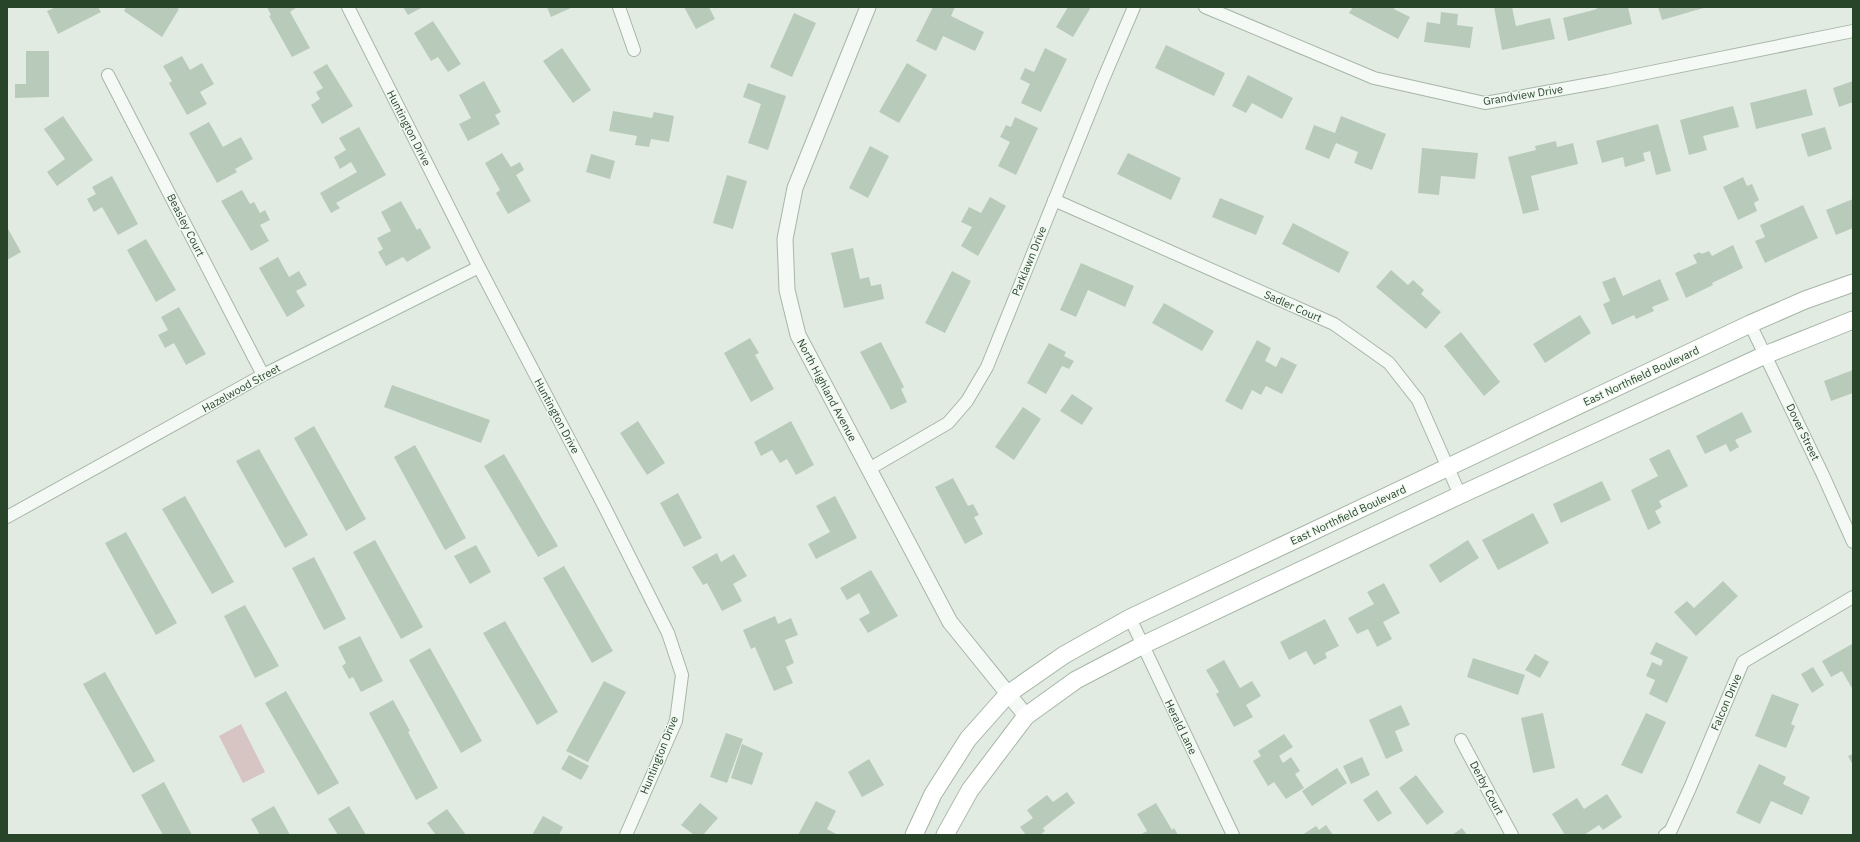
<svg xmlns="http://www.w3.org/2000/svg" width="1860" height="842" viewBox="0 0 1860 842" font-family="'IBM Plex Sans',sans-serif">
	<rect width="100%" height="100%" fill="#e2ebe2"/>
	<path fill="#d6c5c2" d="M241 724 265 772 243 783 219 736Z"/>
	<path fill="#b8cab9" d="M56 7H98L101 12 58 34 47 11Z
		M126 7H175L179 9 162 37 124 11Z
		M267 7H297L290 12 310 48 292 57 269 16 271 15Z
		M403 7H423L408 15Z
		M547 7H573L551 17Z
		M684 7H709L715 19 696 29Z
		M933 7H955L951 16 984 32 975 51 943 36 936 51 916 41Z
		M1068 7H1091L1073 37 1056 27Z
		M1353 7H1395L1394 9 1410 17 1398 39 1349 13Z
		M1494 7H1512L1516 26 1550 18 1555 39 1502 50Z
		M1596 7H1628L1632 24 1568 41 1563 18 1597 9Z
		M1658 7H1707L1662 20Z
		M1441 12 1458 14 1457 25 1473 27 1470 48 1424 42 1427 22 1440 24Z
		M794 13 816 23 792 77 770 67Z
		M433 21 461 64 448 72 438 57 431 61 414 33Z
		M1166 45 1225 73 1214 96 1155 68Z
		M562 48 591 90 573 103 543 61Z
		M1045 48 1067 59 1041 112 1021 103 1030 84 1020 79 1025 68 1034 72Z
		M26 51H49V97L15 98V84H26Z
		M182 56 190 70 202 63 214 84 200 92 207 104 187 115 169 83 172 81 163 66Z
		M907 63 927 75 899 123 879 112Z
		M327 64 353 106 322 124 311 105 320 99 316 92 323 88 313 72Z
		M1248 75 1293 98 1282 119 1252 103 1246 113 1232 106Z
		M484 81 501 112 495 115 500 124 468 141 459 124 471 118 459 95Z
		M1853 81V102L1839 107 1833 88Z
		M748 83 786 96 768 150 748 143 761 104 743 97Z
		M1806 89 1813 115 1756 129 1750 103Z
		M1733 106 1739 127 1703 136 1707 150 1689 155 1680 120Z
		M613 111 652 118 654 112 674 116 669 142 651 139 649 147 635 145 637 136 609 131Z
		M63 116 93 160 57 186 47 172 65 159 44 129Z
		M1341 116 1386 134 1372 170 1354 163 1358 152 1336 143 1329 159 1305 149 1314 125 1335 133Z
		M1015 117 1038 128 1016 175 998 166 1010 142 1000 137 1006 125 1011 127Z
		M209 122 223 147 241 137 253 159 235 169 237 172 217 183 189 133Z
		M1658 124 1671 171 1656 175 1650 151 1643 153 1645 161 1625 167 1623 157 1602 163 1596 141Z
		M359 127 386 175 336 203 340 208 331 213 320 193 357 172 351 162 340 169 334 157 346 150 339 138Z
		M1825 127 1832 149 1808 157 1801 134Z
		M1556 141 1557 147 1573 143 1578 164 1531 176 1539 210 1523 214 1508 157 1536 150 1535 146Z
		M870 146 889 156 868 198 849 188Z
		M1422 148 1478 153 1475 179 1441 176 1439 195 1418 193Z
		M502 153 511 167 520 162 524 170 516 175 531 201 508 214 496 193 500 190 485 163Z
		M1128 153 1181 178 1171 200 1117 174Z
		M591 154 615 161 610 179 586 172Z
		M727 175 747 181 733 229 713 223Z
		M112 176 138 224 118 235 102 207 94 212 87 199 96 194 92 187Z
		M1743 177 1747 186 1752 184 1759 200 1754 203 1757 211 1738 220 1723 187Z
		M242 190 250 204 254 202 260 213 265 210 270 220 260 225 269 241 251 251 221 201Z
		M990 197 1006 206 978 256 961 246 972 227 961 222 969 207 981 213Z
		M1220 198 1264 216 1256 235 1212 217Z
		M1853 199V228L1836 235 1826 210Z
		M401 201 417 230 420 228 431 248 407 262 403 257 386 266 378 252 383 249 377 238 391 231 381 212Z
		M1803 205 1818 238 1765 263 1755 241 1765 237 1760 225Z
		M1293 223 1349 252 1339 273 1282 244Z
		M7 227 21 252 7 260Z
		M146 239 176 290 156 302 127 250Z
		M1733 245 1743 268 1712 283 1713 285 1686 298 1675 273 1697 263 1693 255 1700 252 1701 254 1709 251 1712 256Z
		M853 248 860 279 869 277 871 286 881 284 884 299 844 308 831 253Z
		M278 257 289 277 299 271 307 285 296 291 305 306 287 317 259 268Z
		M1081 263 1134 286 1125 307 1088 290 1076 317 1060 310Z
		M1391 270 1408 285 1413 280 1424 290 1421 294 1441 312 1426 329 1376 287Z
		M952 271 971 281 945 333 925 323Z
		M1615 277 1623 296 1660 279 1669 300 1652 307 1654 311 1636 319 1634 315 1612 325 1603 304 1610 301 1602 282Z
		M1164 303 1214 331 1202 351 1152 323Z
		M179 307 206 354 186 365 174 343 165 348 158 335 168 330 161 317Z
		M1580 315 1591 333 1545 363 1533 344Z
		M1461 332 1500 382 1484 396 1444 346Z
		M750 338 759 353 755 355 774 389 751 402 724 353Z
		M1257 340 1271 348 1265 361 1276 367 1281 357 1297 365 1282 394 1266 386 1261 395 1252 390 1242 410 1225 401Z
		M881 342 904 387 901 389 907 402 891 410 860 352Z
		M1049 343 1066 352 1064 356 1074 361 1069 369 1062 366 1046 394 1027 383Z
		M1853 370V393L1831 401 1824 381Z
		M392 385 490 420 481 443 384 407Z
		M1072 394 1093 408 1082 425 1060 411Z
		M1023 407 1041 419 1014 460 995 447Z
		M1742 412 1752 432 1735 440 1739 447 1730 452 1726 444 1705 454 1696 436Z
		M638 421 665 463 647 475 620 433Z
		M791 421 814 465 796 475 787 459 780 463 772 450 761 456 754 442Z
		M314 426 366 519 346 531 294 438Z
		M415 445 466 538 445 550 394 457Z
		M259 449 308 535 285 548 236 461Z
		M1669 449 1688 486 1659 501 1662 507 1655 511 1661 523 1648 530 1631 490 1658 476 1649 459Z
		M504 454 558 546 538 557 484 466Z
		M953 478 968 506 973 504 979 515 974 517 983 534 965 544 935 487Z
		M1602 481 1611 500 1561 523 1553 504Z
		M678 493 702 538 684 547 660 503Z
		M185 496 234 582 212 594 162 509Z
		M835 496 857 538 816 559 808 544 830 532 816 506Z
		M1533 513 1549 543 1498 570 1482 540Z
		M126 532 177 623 156 635 105 543Z
		M375 540 423 627 401 639 353 552Z
		M1468 540 1479 558 1440 583 1429 565Z
		M476 545 491 572 470 584 454 556Z
		M717 553 721 562 734 554 747 576 733 584 742 601 722 611 707 583 703 585 692 567Z
		M314 557 346 619 324 630 292 568Z
		M564 566 613 651 592 663 543 578Z
		M871 570 898 616 868 633 859 619 870 613 859 593 847 600 840 588Z
		M1723 581 1738 596 1696 636 1674 612 1687 601 1694 608Z
		M1384 583 1400 613 1383 622 1392 639 1377 647 1368 629 1357 634 1348 618 1374 604 1367 592Z
		M245 605 279 666 255 678 224 616Z
		M775 616 778 624 791 618 798 635 785 640 794 663 786 667 793 683 774 691 755 647 751 649 743 630Z
		M1325 619 1339 646 1325 653 1327 658 1314 665 1306 651 1289 660 1280 642Z
		M505 621 558 712 537 725 483 633Z
		M360 636 383 681 361 692 353 677 349 679 342 666 346 663 338 647Z
		M1656 642 1688 657 1667 703 1649 694 1655 680 1646 676 1652 662 1661 666 1663 660 1650 654Z
		M1852 644 1853 646V690L1842 671 1831 677 1822 661Z
		M430 648 482 741 461 753 409 660Z
		M1535 654 1549 662 1540 678 1525 670Z
		M1473 658 1525 675 1518 695 1467 677Z
		M1224 660 1240 688 1252 681 1261 696 1246 705 1253 717 1234 727 1216 694 1219 692 1206 670Z
		M1813 667 1824 685 1812 693 1801 674Z
		M105 672 155 761 133 773 83 684Z
		M604 681 626 692 588 762 566 751Z
		M286 691 339 783 318 795 265 703Z
		M1772 694 1799 704 1791 724 1795 726 1786 748 1755 736Z
		M393 700 410 731 408 732 438 788 416 800 369 713Z
		M1401 705 1410 725 1395 731 1403 751 1386 759 1369 720Z
		M1543 713 1555 768 1533 773 1521 718Z
		M1646 713 1666 722 1642 774 1621 765Z
		M726 733 743 739 727 783 710 777Z
		M1284 734 1293 747 1279 756 1283 763 1291 757 1300 771 1295 774 1304 788 1286 799 1274 782 1268 786 1253 761 1261 756 1258 751Z
		M742 744 763 753 752 785 731 778Z
		M1853 754V765L1848 756Z
		M569 755 589 766 581 780 561 769Z
		M1362 757 1370 775 1351 784 1343 766Z
		M869 759 884 785 862 797 848 772Z
		M1759 764 1786 777 1783 784 1810 797 1802 815 1771 801 1760 824 1736 813Z
		M1337 768 1347 783 1312 806 1302 791Z
		M1416 775 1444 812 1427 825 1399 788Z
		M164 782 192 835H163L141 795Z
		M1377 790 1392 813 1378 822 1363 800Z
		M1067 792 1075 803 1043 828 1045 831 1040 835H1026L1020 827 1033 818 1027 810 1047 795 1053 802Z
		M1607 794 1622 817 1603 830 1599 825 1584 835H1565L1552 814 1577 798 1584 809Z
		M816 801 836 811 827 829 838 835H798Z
		M700 803 718 818 703 835H694L681 825Z
		M1156 803 1172 830 1174 828 1178 835H1140L1147 831 1137 814Z
		M274 806 290 835H260L251 819Z
		M349 806 366 835H338L328 819Z
		M447 809 466 835H436L427 823Z
		M543 816 563 827 559 835H532Z
		M1326 825 1333 835H1302L1316 826 1319 830Z
		M1462 828 1467 835H1452Z"/>
	<g fill="none" stroke-linecap="round" stroke-linejoin="round">
		<defs>
			<path id="minor" d="M348 7 479 267 604 506 668 633 682 675 676 721 626 835
				M619 7 634 50
				M1205 7 1374 78 1485 103 1607 81 1853 31
				M108 75 263 375
				M1054 200 1334 324 1389 363 1418 400 1460 495
				M1750 324 1823 475 1853 542
				M869 469 948 423 967 401 987 367 1102 82 1134 7
				M7 517 263 375 479 267
				M1130 618 1233 835
				M1461 740 1512 835
				M1665 835 1671 830 1690 788 1743 662 1853 597"/>
			<path id="tertiary" d="M868 7 795 188 785 239 787 290 798 335 950 622 1026 716"/>
			<path id="secondary" d="M914 835 933 794 968 739 1008 694 1064 655 1130 618 1750 324 1805 300 1853 283
				M945 835 970 790 1026 716 1076 680 1143 645 1460 495 1765 355 1853 320"/>
		</defs>
		<use href="#minor" stroke="#a6b6a7" stroke-width="14"/>
		<use href="#tertiary" stroke="#a6b6a7" stroke-width="17"/>
		<use href="#secondary" stroke="#a6b6a7" stroke-width="19"/>
		<use href="#minor" stroke="#f5f9f5" stroke-width="12"/>
		<use href="#tertiary" stroke="#f5f9f5" stroke-width="15"/>
		<use href="#secondary" stroke="#fff" stroke-width="17"/>
	</g>
	<g text-anchor="middle" stroke-width="3" stroke-linejoin="round" paint-order="stroke">
		<g font-size="11" fill="#28452a" stroke="#f2f8f2">
			<text transform="translate(1523 95) rotate(-9)" y="4">Grandview Drive</text>
			<text transform="translate(409 128) rotate(63)" y="4">Huntington Drive</text>
			<text transform="translate(186 225) rotate(63)" y="4">Beasley Court</text>
			<text transform="translate(1029 261) rotate(-68)" y="4">Parklawn Drive</text>
			<text transform="translate(1293 306) rotate(24)" y="4">Sadler Court</text>
			<text transform="translate(1641 376) rotate(-25)" y="4">East Northfield Boulevard</text>
			<text transform="translate(241 388) rotate(-29)" y="4">Hazelwood Street</text>
			<text transform="translate(827 390) rotate(62)" y="4">North Highland Avenue</text>
			<text transform="translate(557 416) rotate(62)" y="4">Huntington Drive</text>
			<text transform="translate(1803 432) rotate(64)" y="4">Dover Street</text>
			<text transform="translate(1348 515) rotate(-25)" y="4">East Northfield Boulevard</text>
			<text transform="translate(1726 702) rotate(-67)" y="4">Falcon Drive</text>
			<text transform="translate(1181 727) rotate(64)" y="4">Herald Lane</text>
			<text transform="translate(659 755) rotate(-68)" y="4">Huntington Drive</text>
			<text transform="translate(1487 788) rotate(62)" y="4">Derby Court</text>
		</g>
	</g>
	<rect width="1860" height="842" fill="none" stroke="#28452a" stroke-width="16"/>
</svg>
